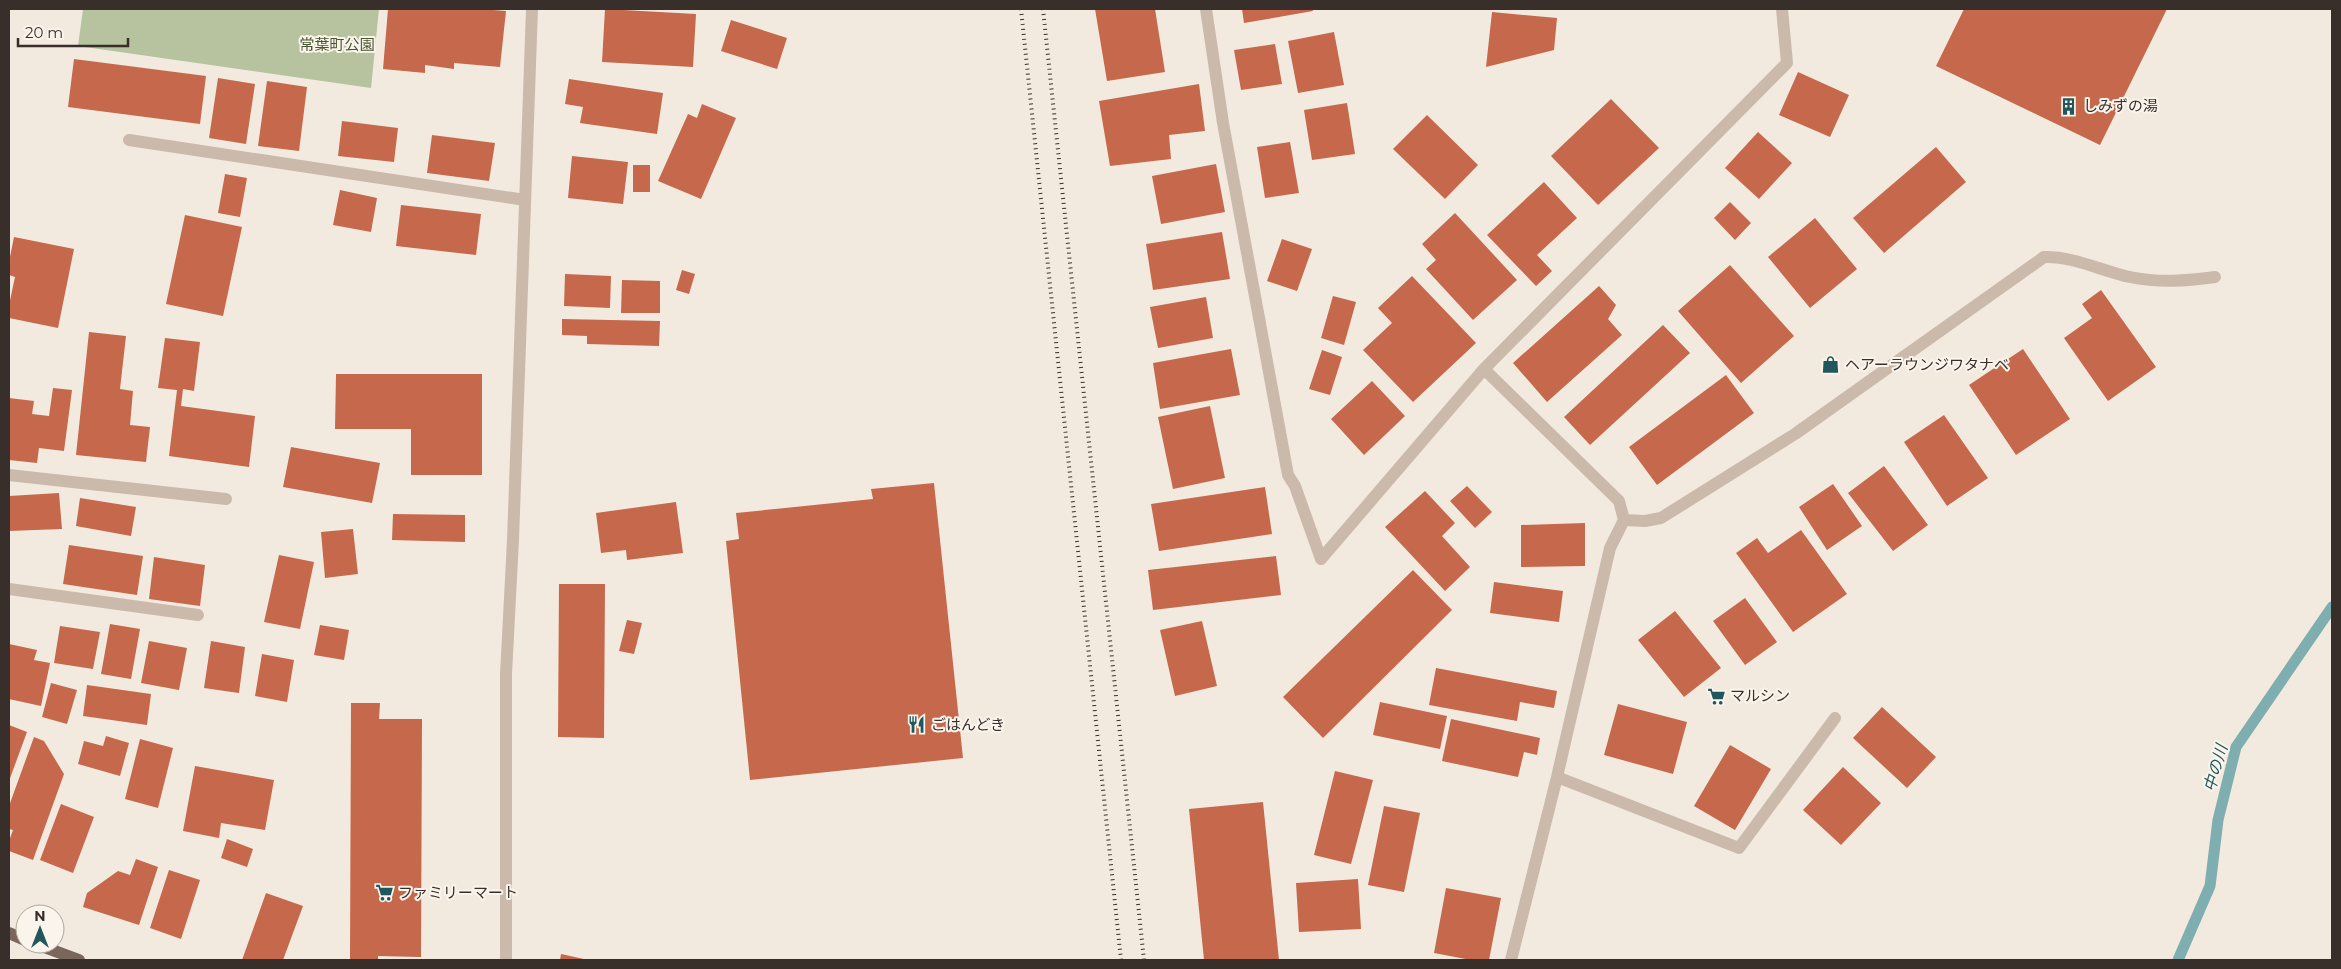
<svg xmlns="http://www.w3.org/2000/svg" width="2341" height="969" viewBox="0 0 2341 969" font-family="Montserrat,'Noto Sans JP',sans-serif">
	<rect width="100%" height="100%" fill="#f3eadf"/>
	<path fill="#b7c29f" d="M83 9H379L371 88 78 46Z"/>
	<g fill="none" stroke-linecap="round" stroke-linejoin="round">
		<path stroke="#7eaeb0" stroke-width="11" d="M2178 960 2210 886 2218 820 2236 747 2332 607"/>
	</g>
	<path fill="#c5684c" d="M388 9H480L506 11 500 67 454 63V69L425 65V73L383 69Z
		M605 9 696 14 693 67 602 62Z
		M1095 9H1155L1165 72 1107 81Z
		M1242 9H1312L1313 11 1244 23Z
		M1964 9H2167L2100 145 1936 66Z
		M1492 12 1557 18 1554 50 1486 67Z
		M731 20 787 38 777 69 721 51Z
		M1334 32 1344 85 1298 93 1288 41Z
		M1275 44 1282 84 1241 90 1234 50Z
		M74 59 206 76 200 124 68 107Z
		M1798 72 1849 95 1830 137 1779 115Z
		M218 78 255 84 246 144 209 138Z
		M569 79 663 93 657 134 580 123 583 107 565 104Z
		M267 81 307 87 299 151 258 146Z
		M1199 84 1205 131 1169 135 1171 159 1110 166 1099 101Z
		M1611 99 1659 148 1598 205 1551 156Z
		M1347 103 1355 154 1312 160 1304 110Z
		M702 104 736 118 701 199 658 181 688 114 697 118Z
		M1427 115 1478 165 1445 199 1393 149Z
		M342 121 398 128 394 162 338 156Z
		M1758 132 1792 163 1759 199 1725 168Z
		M432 135 495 143 489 181 427 173Z
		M1290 142 1299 193 1265 198 1257 147Z
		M1936 147 1966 182 1884 253 1853 218Z
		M572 156 628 162 623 204 568 198Z
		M1216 164 1225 212 1161 224 1152 176Z
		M633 165H650V192H633Z
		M225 174 247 178 240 217 218 213Z
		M1544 182 1577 218 1537 255 1552 271 1536 286 1487 235Z
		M340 190 377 198 371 232 333 225Z
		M1730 202 1751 223 1735 240 1714 218Z
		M401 205 481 214 476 255 396 246Z
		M1455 213 1517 280 1473 320 1426 269 1436 260 1422 244Z
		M185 215 242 227 223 316 166 304Z
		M1815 218 1857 269 1810 308 1768 257Z
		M1222 232 1230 279 1153 290 1146 244Z
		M14 237 74 249 58 328 9 318V305L15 277 9 275V262Z
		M1282 239 1312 249 1297 291 1267 281Z
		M1730 265 1794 336 1741 383 1678 311Z
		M682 270 695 274 689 294 676 290Z
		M565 274 611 276 610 308 564 306Z
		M1412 276 1476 343 1413 402 1363 350 1392 323 1378 308Z
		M622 280 660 281V313H621Z
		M1599 286 1616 305 1608 319 1622 335 1547 402 1513 363Z
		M2101 290 2156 367 2108 401 2064 338 2092 318 2082 304Z
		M1333 296 1356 302 1344 345 1321 338Z
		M1206 297 1213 338 1158 348 1150 307Z
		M562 319 660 321 659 346 587 344V336L562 335Z
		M1663 325 1690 353 1590 445 1564 417Z
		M89 332 126 336 120 389 133 391 130 425 150 427 146 462 76 455Z
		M165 338 200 342 194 391 183 389 181 406 255 416 249 467 169 456 177 390 158 388Z
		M1231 349 1240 395 1160 409 1153 363Z
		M2023 349 2070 419 2016 455 1969 385Z
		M1322 350 1342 357 1330 395 1309 389Z
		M336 374H482V475H411V429H335Z
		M1726 375 1754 413 1657 485 1629 447Z
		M1372 381 1405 416 1364 455 1331 419Z
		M53 388 72 390 64 451 39 448 37 463 9 460V398L34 401 32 414 49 416Z
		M1210 406 1225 478 1173 489 1158 417Z
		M1944 415 1988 478 1947 506 1904 442Z
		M291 447 380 463 372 503 283 487Z
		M1884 466 1928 525 1893 551 1848 493Z
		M934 483 963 758 750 780 726 541 739 539 736 513 873 499 871 489Z
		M1833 484 1862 526 1827 550 1799 507Z
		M1467 486 1492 512 1475 528 1450 501Z
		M1265 487 1272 534 1159 551 1151 504Z
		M1425 491 1455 523 1442 536 1470 567 1445 591 1385 527Z
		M59 493 62 529 9 531V496Z
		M80 498 136 507 131 536 76 526Z
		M676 502 683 553 627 560 626 550 601 553 596 513Z
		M393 514 465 515V542L392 540Z
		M1585 523V566L1521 567V525Z
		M353 529 358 574 325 578 321 532Z
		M1801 530 1847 594 1793 632 1736 553 1757 538 1768 553Z
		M69 545 143 556 137 595 63 584Z
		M279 555 314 562 300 629 264 622Z
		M1276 556 1281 595 1153 610 1148 570Z
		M154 557 205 565 200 606 149 599Z
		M1413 570 1452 610 1323 738 1283 697Z
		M1494 582 1563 591 1559 622 1490 613Z
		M559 584H605L604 738 558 737Z
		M1745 598 1777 642 1745 665 1713 621Z
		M1675 611 1721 668 1684 697 1638 640Z
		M627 620 642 623 634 654 619 651Z
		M1202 621 1217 686 1175 696 1160 630Z
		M110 624 140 629 131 679 101 674Z
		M320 625 349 630 344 660 314 655Z
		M60 626 100 632 93 669 54 663Z
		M149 641 187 648 179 690 141 683Z
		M211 641 245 647 239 693 204 688Z
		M9 644 37 650 34 660 50 663 41 706 9 699Z
		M262 654 294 660 287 702 255 696Z
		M1436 668 1557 691 1554 708 1520 702 1517 721 1429 705Z
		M51 683 77 690 67 724 42 717Z
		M87 685 151 694 147 725 83 716Z
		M1380 702 1447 716 1440 749 1373 735Z
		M351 703H380L379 719H422L421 957 378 956V960H350Z
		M1618 704 1687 722 1673 774 1604 755Z
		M1882 707 1936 757 1907 788 1853 738Z
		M1451 719 1540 738 1537 755 1524 752 1518 777 1442 761Z
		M9 725 27 732 9 781Z
		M106 736 129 743 120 776 78 764 84 741 103 746Z
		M34 737 44 741 64 774 33 860 9 851V841L13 830 9 829V806Z
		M140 739 173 748 158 808 125 799Z
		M1730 745 1771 769 1735 830 1694 806Z
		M195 766 274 780 265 830 221 823 219 838 183 831Z
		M1843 767 1881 803 1841 845 1803 810Z
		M1335 771 1373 780 1351 864 1314 855Z
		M1263 802 1279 960H1204L1189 809Z
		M61 804 94 817 73 873 40 860Z
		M1384 806 1420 813 1404 892 1368 885Z
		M227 839 253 849 247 867 221 858Z
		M136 859 158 867 139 925 83 907 87 893 118 871 130 875Z
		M169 870 200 880 181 939 150 928Z
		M1358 879 1361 929 1299 932 1296 883Z
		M1446 888 1501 898 1489 960H1471L1434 953Z
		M266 893 303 906 283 960H242Z
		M561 954 584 959V960H560Z"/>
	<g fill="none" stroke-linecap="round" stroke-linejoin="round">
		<path stroke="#cbbaab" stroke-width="12" d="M1206 9 1223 123 1288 475 1295 486 1321 559 1484 369 1787 63 1782 9
			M129 140 525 200
			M1484 369 1619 501 1624 520 1610 548 1557 777 1511 960
			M9 475 226 499
			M1624 520 1645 521 1661 518 1795 434 2044 257C2073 256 2102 271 2130 277 2159 283 2186 281 2215 277
			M9 589 198 615
			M1557 777 1739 848 1835 718
			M506 960V674L513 540 532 9"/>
		<path stroke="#7b665c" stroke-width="12" d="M9 933 25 940
			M36 944 79 960"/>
		<path stroke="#392f2a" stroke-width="4" stroke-dasharray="1 4" stroke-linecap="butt" d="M1021 9 1121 960
			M1043 9 1144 960"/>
	</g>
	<defs>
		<symbol id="building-bare" viewBox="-9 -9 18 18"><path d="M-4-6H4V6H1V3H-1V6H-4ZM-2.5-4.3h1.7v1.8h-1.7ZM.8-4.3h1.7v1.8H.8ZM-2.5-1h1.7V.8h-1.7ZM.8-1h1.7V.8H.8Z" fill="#20575b" stroke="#faf4ec" stroke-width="2.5" paint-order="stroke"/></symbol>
		<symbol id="shop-bare" viewBox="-9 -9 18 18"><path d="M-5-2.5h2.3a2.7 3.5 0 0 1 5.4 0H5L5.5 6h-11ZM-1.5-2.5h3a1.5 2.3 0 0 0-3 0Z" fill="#20575b" stroke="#faf4ec" stroke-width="2.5" paint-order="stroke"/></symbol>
		<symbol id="supermarket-bare" viewBox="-9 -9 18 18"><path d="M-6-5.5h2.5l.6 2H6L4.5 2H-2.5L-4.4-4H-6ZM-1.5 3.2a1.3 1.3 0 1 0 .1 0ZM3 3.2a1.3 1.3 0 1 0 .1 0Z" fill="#20575b" stroke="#faf4ec" stroke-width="2.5" paint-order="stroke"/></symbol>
		<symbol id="restaurant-bare" viewBox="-9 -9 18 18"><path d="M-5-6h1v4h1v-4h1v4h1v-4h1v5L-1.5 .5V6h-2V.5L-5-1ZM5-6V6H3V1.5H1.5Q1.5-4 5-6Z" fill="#20575b" stroke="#faf4ec" stroke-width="2.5" paint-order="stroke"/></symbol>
	</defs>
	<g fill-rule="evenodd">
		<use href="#building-bare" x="2056" y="94" width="25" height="25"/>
		<use href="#shop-bare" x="1818" y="352" width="25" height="25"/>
		<use href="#supermarket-bare" x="1704" y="684" width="25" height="25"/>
		<use href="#restaurant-bare" x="904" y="712" width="25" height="25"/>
		<use href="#supermarket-bare" x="372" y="880" width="25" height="25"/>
	</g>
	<g text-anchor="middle" stroke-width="4" stroke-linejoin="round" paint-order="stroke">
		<g font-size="15" fill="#48572e" stroke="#faf4ec">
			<text x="337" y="50">常葉町公園</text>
		</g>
		<g font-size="15" fill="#392f2a" stroke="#faf4ec" text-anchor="start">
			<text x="2083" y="111">しみずの湯</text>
			<text x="1845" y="370">ヘアーラウンジワタナベ</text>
			<text x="1730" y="701">マルシン</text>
			<text x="931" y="730">ごはんどき</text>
			<text x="398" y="898">ファミリーマート</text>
		</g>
		<g font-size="16" font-style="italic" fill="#20575b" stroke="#faf4ec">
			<text transform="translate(2215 768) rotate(-74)" y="6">中の川</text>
		</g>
	</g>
	<rect width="2341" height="969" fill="none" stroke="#392f2a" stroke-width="20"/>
	<g transform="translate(40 929)"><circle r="24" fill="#faf4ec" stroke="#ada59e"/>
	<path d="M0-4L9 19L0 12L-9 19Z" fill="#20575b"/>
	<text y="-8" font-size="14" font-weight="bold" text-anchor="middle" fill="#392f2a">N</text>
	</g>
	<path d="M18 38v8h110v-8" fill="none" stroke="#392f2a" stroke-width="2.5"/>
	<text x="25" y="38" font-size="15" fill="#392f2a" stroke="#faf4ec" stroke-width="4" paint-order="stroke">20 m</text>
</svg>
